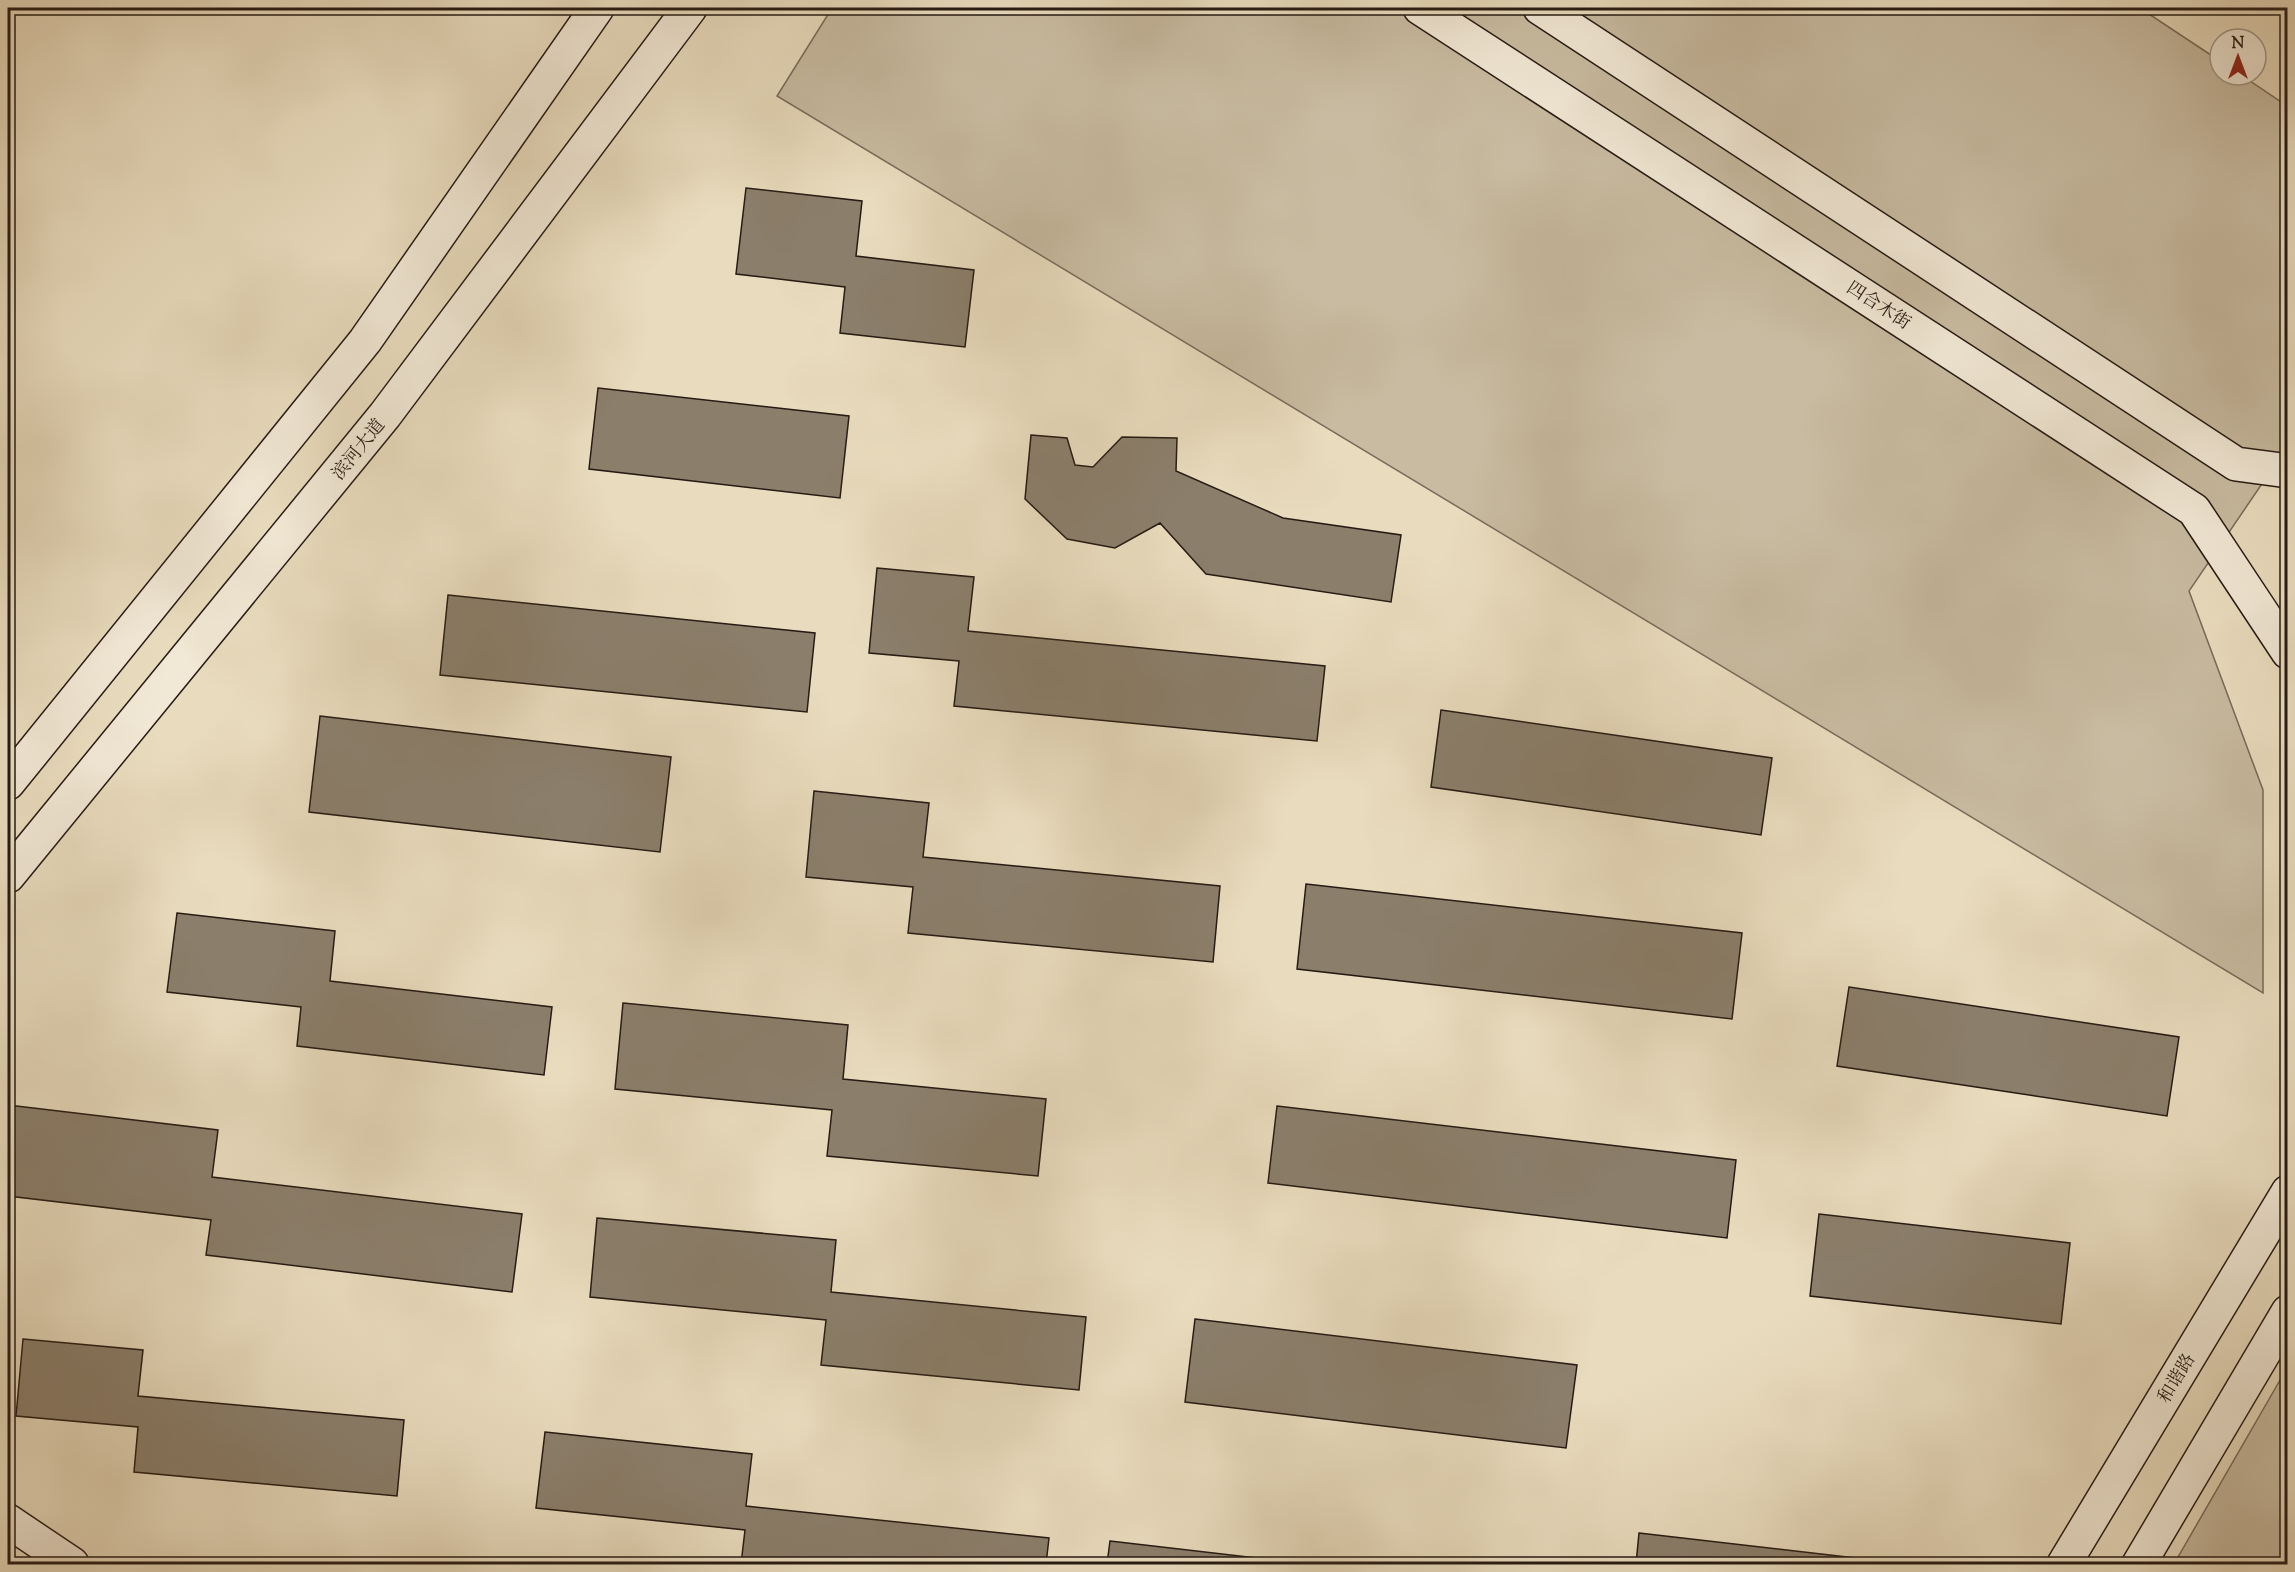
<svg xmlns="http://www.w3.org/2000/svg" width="2295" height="1572" viewBox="0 0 2295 1572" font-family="'Sorts Mill Goudy','Noto Serif SC',serif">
	<rect width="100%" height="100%" fill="#e9dcbe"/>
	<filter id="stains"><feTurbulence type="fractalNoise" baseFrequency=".00333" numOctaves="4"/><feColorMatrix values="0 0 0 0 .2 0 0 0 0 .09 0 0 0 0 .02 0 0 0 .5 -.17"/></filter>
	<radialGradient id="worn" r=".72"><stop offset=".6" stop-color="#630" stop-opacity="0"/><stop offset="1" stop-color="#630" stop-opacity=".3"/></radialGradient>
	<path fill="#c8bba1" stroke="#776b5a" stroke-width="1.5" d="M832 8H2140L2220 61V75H2241L2287 106V447L2189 591 2263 790V993L777 96Z
		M2287 1368V1564H2173H2174Z"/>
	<path fill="#8b7f6c" stroke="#261b14" stroke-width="1.5" d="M746 188 862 201 856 256 974 270 965 347 840 333 845 287 736 274Z
		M598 388 849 416 840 498 589 469Z
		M1031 435 1067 438 1075 465 1093 467 1122 437 1177 438 1176 471 1283 518 1401 535 1391 602 1206 574 1160 523 1115 548 1067 539 1025 499Z
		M877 568 974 577 968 631 1325 666 1317 741 954 706 959 661 869 653Z
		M448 595 815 633 807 712 440 675Z
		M1441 710 1772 758 1761 835 1431 787Z
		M320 716 671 757 660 852 309 812Z
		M814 791 929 803 923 857 1220 886 1213 962 908 933 913 887 806 877Z
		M1306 884 1742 933 1732 1019 1297 969Z
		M177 913 335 931 330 981 552 1007 544 1075 297 1046 301 1007 167 992Z
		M1849 987 2179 1037 2167 1116 1837 1066Z
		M623 1003 848 1025 843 1079 1046 1099 1038 1176 827 1156 832 1110 615 1089Z
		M8 1105 218 1130 212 1177 522 1214 512 1292 206 1255 211 1220 8 1196Z
		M1277 1106 1736 1160 1727 1238 1268 1183Z
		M1819 1214 2070 1243 2061 1324 1810 1296Z
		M597 1218 836 1240 831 1292 1086 1317 1079 1390 821 1365 826 1320 590 1297Z
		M1195 1319 1577 1365 1566 1448 1185 1402Z
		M23 1339 143 1350 138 1396 404 1420 397 1496 134 1472 138 1427 16 1416Z
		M545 1432 752 1454 746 1506 1049 1538 1046 1564H741L745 1530 536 1508Z
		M1639 1533 1890 1562V1564H1636Z
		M1110 1541 1308 1564H1107Z
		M389 1559 448 1564H388Z"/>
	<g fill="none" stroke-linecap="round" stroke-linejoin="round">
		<defs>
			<path id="secondary" d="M1420 8 2194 510 2288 652
				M1540 8 2236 464 2288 471
				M8 783 365 341 597 8
				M8 876 385 415 690 8
				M8 1521 72 1564
				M2064 1564 2288 1192
				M2139 1564 2288 1312"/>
		</defs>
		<use href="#secondary" stroke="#261b14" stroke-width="36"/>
		<use href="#secondary" stroke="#f1e8d5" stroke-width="33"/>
	</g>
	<g text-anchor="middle" stroke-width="5" stroke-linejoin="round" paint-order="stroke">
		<g font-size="18" fill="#261b14" stroke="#f1e8d5">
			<text transform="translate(1879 305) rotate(33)" y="6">四合木街</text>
			<text transform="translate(358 449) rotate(-51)" y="6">滨河大道</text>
			<text transform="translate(2176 1378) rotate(-59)" y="6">和谐路</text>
		</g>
	</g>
	<rect width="2295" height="1572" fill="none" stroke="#e9dcbe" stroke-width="30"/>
	<rect x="9" y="9" width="2277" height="1554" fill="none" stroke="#261b14" stroke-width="3"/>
	<rect x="15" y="15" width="2265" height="1542" fill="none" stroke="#261b14" stroke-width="1.5"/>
	<g transform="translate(2238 57)"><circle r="28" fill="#f1e8d5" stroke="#a09688" stroke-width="1.5"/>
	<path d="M0-4.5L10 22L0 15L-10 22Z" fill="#8f2418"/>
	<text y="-9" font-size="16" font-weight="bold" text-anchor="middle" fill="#261b14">N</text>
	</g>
	<rect width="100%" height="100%" filter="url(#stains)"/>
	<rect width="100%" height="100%" fill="url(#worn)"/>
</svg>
